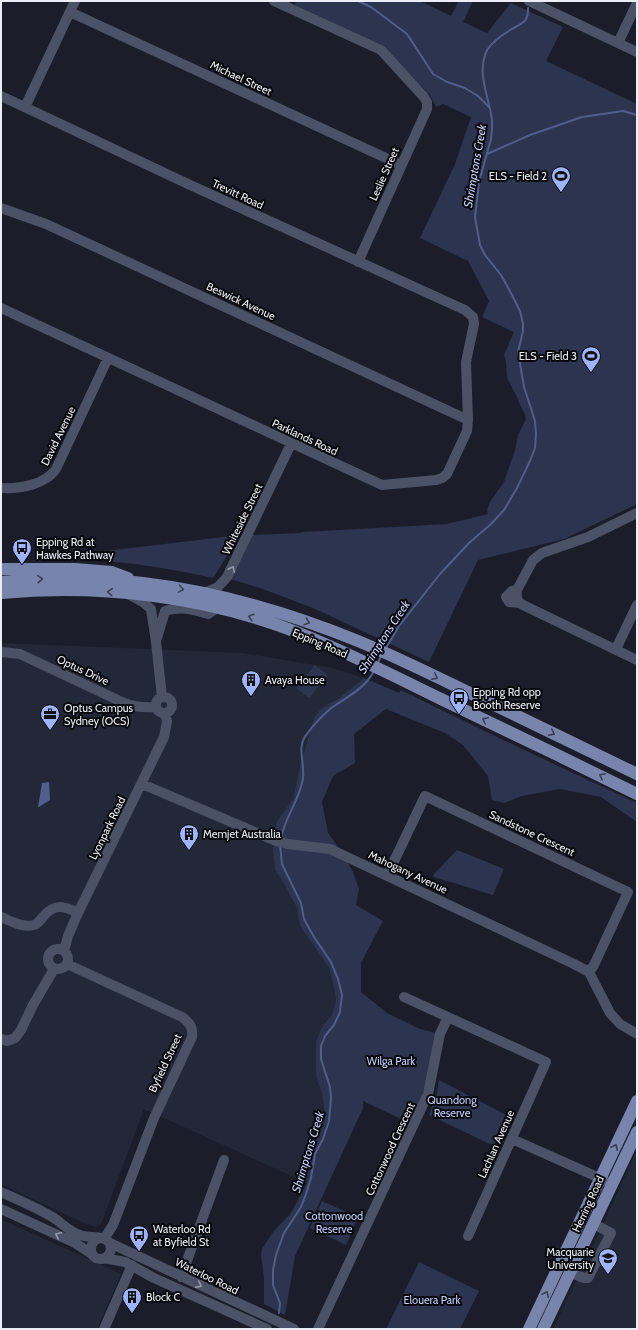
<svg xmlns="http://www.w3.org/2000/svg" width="638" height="1330" viewBox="0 0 638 1330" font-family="Cabin,sans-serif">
	<rect width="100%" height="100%" fill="#1b1e2a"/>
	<path fill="#232839" d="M1 643 243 653 332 668 364 678 339 698 330 703 314 718 300 766 293 799 277 821 274 832 273 850 275 870 284 884 297 908 300 926 329 968 333 984 336 1000 332 1014 322 1027 316 1075 322 1094 325 1114 319 1135 305 1160 307 1183 144 1109 101 1224 96 1227 84 1223 1 1184Z
		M637 1150V1329H553L604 1222Z
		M1 1219 121 1274 97 1329H1Z"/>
	<path fill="#2c344f" d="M296 1H420L451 16 459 1H473L463 22 487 33 511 3 563 27 546 61 637 104V504L564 539 478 560 429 662 313 608 260 588 230 579 251 535 300 533 304 532 447 524 488 514 487 510 490 502 504 482 515 450 518 435 526 419 525 414 520 405 517 397 507 378 506 362 504 355 514 332 482 317 489 301 468 261 420 238 455 164 471 117 443 104 436 107 430 95 382 45 295 5Z
		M240 535 213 578C173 569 131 562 90 560L89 553Z
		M315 665 328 675 309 698 296 688Z
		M364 678 399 693 401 690 501 739 637 803V822L601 797 560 789 522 796 504 803 492 800 488 776 463 745 445 733 386 709 354 734 355 763 333 776 322 802 328 833 341 851 353 872 359 889 356 905 383 921 361 963V992L387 1013 420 1029 440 1034 414 1125 365 1102 363 1100V1108L295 1256 285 1315 264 1304V1277L261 1255 262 1249 273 1232 291 1213 307 1183 305 1160 319 1135 325 1114 322 1094 316 1076V1042L322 1027 332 1014 336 1000 333 984 329 968 300 926 297 908 284 884 275 870 273 850 274 832 277 821 293 799 300 766 314 718 321 709 330 703 339 698Z
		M457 850 504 869 493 895 434 877 433 875Z
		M439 1080 508 1116 494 1146 429 1115 437 1094Z
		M322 1201 358 1217 346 1245 310 1228Z
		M419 1262 479 1291 460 1329H386Z"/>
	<path fill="#515d8a" d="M49 782 50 800 39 807H38L42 783Z"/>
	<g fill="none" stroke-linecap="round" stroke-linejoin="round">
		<path stroke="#515d8a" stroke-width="2" d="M358 1 371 7 407 34 433 74 447 82 465 88 478 96 489 107
			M487 154 530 135 582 117 623 111 637 115
			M386 648 399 626 440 574 469 543 491 524 504 510 517 488 530 461 535 448 536 434 535 421 524 387 518 352 523 331V323L520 311 512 295 501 275 485 255 480 245 475 217 479 182 491 139C492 131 493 122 491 114 487 92 477 72 487 50 492 42 502 35 510 30 520 24 529 23 528 8
			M377 664 382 655
			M281 839C284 818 300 800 303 778 305 764 296 746 307 734 313 725 322 716 330 709 346 697 364 690 374 671
			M279 1313 280 1303 273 1285V1270L276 1255 284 1233 301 1207 306 1194 311 1178 315 1154 323 1139 329 1121 331 1098 330 1087 321 1059V1046L325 1036 334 1025 340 1012 342 995 338 979 331 962 314 937 304 919 301 903 282 864 280 845"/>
		<path stroke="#4c5266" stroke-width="10" d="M274 1 381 50 424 97 427 102V109L358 262
			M529 1 637 52
			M70 12 401 165
			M618 43 637 3
			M1 96 188 184 465 310 473 317 474 324 466 362 468 420 467 431 447 474 442 478 436 480 382 485 1 308
			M25 107 75 1
			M1 208 46 224 468 420
			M1 488C20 489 45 485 56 469L108 358
			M637 513 588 537 542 553 533 560 517 590C516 597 517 602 523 605L637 660
			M517 590 512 591 506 597 509 602 520 603
			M204 593 218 587 227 577 291 444
			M130 595 143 602 151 609 156 642 162 697
			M157 638 165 611C180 606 193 609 208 614L217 608
			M616 649 637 605
			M1 652 20 654 124 703C135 707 144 708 155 707
			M156 705a8 8 0 1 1 16 0a8 8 0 1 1-16 0Z
			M142 784 276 841 288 844 330 849 574 964 589 972 610 1013 620 1024 637 1034
			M387 876 425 796 628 892 594 965 589 972
			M1 917C11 921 22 928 34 925 38 924 40 920 43 917 54 903 64 906 78 913
			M48 959a10 10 0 1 1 20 0a10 10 0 1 1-20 0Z
			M64 951 68 936 78 913 164 737 167 721 165 714
			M67 964 182 1017C190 1023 193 1027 192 1037L154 1118 113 1225 104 1239
			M404 997 546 1062 468 1236
			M1 1039 7 1041 15 1038 21 1030 33 1005 54 969
			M512 1139 613 1184
			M1 1192C19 1200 38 1208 54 1218 63 1224 70 1232 80 1235 87 1238 102 1236 107 1240 114 1246 111 1258 101 1259 88 1259 88 1242 99 1238
			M1 1209 75 1243 92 1254
			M110 1243 294 1329
			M104 1258 125 1262 154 1278 267 1329
			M571 1273 584 1278H588L611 1233 594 1224
			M181 1277 224 1160
			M104 1329 132 1265
			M318 1329 428 1094 440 1034 448 1017"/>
		<path stroke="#7984ad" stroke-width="12" d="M1 569H75L112 572 128 578
			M1 582C48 578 96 577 143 583 217 592 290 613 358 641 399 658 439 678 478 697 531 723 584 748 637 774
			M1 593C101 584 205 596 299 633 347 652 394 676 441 699 506 730 572 762 637 794
			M529 1329 637 1101
			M543 1329 637 1132"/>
	</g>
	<defs><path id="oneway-chevron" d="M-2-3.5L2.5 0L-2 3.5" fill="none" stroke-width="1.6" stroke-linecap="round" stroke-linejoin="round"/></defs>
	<g stroke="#9498a7">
		<use href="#oneway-chevron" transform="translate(232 569) rotate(-64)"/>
		<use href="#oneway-chevron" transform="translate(58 1235) rotate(-155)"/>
		<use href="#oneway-chevron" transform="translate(199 1285) rotate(26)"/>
	</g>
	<g stroke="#3a4055">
		<use href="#oneway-chevron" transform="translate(40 579) rotate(-3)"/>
		<use href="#oneway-chevron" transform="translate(181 589) rotate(10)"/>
		<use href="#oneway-chevron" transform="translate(110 592) rotate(-177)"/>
		<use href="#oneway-chevron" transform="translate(251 617) rotate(-164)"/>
		<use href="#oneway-chevron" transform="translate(307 622) rotate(19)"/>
		<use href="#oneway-chevron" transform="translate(435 677) rotate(26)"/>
		<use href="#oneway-chevron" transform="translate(485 720) rotate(-154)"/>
		<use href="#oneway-chevron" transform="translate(552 733) rotate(26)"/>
		<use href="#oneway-chevron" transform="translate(602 776) rotate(-154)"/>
		<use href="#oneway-chevron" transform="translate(615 1147) rotate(-65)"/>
		<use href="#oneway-chevron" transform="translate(546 1294) rotate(-64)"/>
	</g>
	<defs>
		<symbol id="stadium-pin" viewBox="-11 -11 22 30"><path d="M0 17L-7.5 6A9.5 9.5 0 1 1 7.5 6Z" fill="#9fb3fd" stroke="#07090d"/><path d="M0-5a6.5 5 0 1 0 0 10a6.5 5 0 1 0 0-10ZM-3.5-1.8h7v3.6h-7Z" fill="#111"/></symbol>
		<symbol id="bus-pin" viewBox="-11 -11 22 30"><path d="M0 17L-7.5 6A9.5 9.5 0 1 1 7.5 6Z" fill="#9fb3fd" stroke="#07090d"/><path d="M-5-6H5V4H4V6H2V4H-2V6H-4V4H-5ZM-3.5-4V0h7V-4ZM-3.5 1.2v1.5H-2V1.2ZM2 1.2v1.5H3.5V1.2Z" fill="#111"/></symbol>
		<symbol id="building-pin" viewBox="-11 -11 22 30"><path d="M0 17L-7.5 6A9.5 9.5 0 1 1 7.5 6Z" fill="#9fb3fd" stroke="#07090d"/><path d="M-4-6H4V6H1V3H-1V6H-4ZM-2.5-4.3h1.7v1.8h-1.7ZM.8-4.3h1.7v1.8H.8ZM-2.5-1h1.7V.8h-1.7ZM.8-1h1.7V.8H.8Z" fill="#111"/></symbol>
		<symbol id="office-pin" viewBox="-11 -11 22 30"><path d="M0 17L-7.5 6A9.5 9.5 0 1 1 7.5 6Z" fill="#9fb3fd" stroke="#07090d"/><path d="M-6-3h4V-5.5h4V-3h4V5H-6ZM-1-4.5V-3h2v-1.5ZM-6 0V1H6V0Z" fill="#111"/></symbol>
		<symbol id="university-pin" viewBox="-11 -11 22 30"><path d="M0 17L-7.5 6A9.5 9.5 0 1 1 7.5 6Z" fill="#9fb3fd" stroke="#07090d"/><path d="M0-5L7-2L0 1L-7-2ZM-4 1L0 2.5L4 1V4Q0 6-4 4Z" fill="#111"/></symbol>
	</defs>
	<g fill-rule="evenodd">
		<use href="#stadium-pin" x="550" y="165" width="22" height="30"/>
		<use href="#stadium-pin" x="580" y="345" width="22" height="30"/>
		<use href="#bus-pin" x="11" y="537" width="22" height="30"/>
		<use href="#building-pin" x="240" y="669" width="22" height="30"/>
		<use href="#bus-pin" x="448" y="687" width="22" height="30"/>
		<use href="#office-pin" x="39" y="703" width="22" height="30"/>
		<use href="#building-pin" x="178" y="823" width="22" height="30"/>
		<use href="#bus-pin" x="128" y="1224" width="22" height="30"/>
		<use href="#university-pin" x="597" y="1247" width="22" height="30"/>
		<use href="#building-pin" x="121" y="1286" width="22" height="30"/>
	</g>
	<g text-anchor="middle" stroke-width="4" stroke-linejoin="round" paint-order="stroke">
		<g font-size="11" fill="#ebeef6" stroke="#07090d">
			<text transform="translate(241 78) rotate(25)" y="4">Michael Street</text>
			<text transform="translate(384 174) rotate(-66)" y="4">Leslie Street</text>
			<text transform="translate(238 194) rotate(25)" y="4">Trevitt Road</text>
			<text transform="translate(241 301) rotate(25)" y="4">Beswick Avenue</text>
			<text transform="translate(58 436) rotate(-64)" y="4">David Avenue</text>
			<text transform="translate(305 437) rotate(25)" y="4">Parklands Road</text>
			<text transform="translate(242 519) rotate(-64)" y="4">Whiteside Street</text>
			<text transform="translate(320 643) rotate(23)" y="4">Epping Road</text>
			<text transform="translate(83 670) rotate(25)" y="4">Optus Drive</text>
			<text transform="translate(107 828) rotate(-64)" y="4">Lyonpark Road</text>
			<text transform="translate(532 833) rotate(25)" y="4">Sandstone Crescent</text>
			<text transform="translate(408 872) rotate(25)" y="4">Mahogany Avenue</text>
			<text transform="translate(165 1063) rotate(-65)" y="4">Byfield Street</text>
			<text transform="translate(496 1144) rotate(-66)" y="4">Lachlan Avenue</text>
			<text transform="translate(390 1149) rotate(-65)" y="4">Cottonwood Crescent</text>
			<text transform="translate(588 1204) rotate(-65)" y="4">Herring Road</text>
			<text transform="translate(207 1276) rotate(26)" y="4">Waterloo Road</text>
		</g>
		<g font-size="11" fill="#ebeef6" stroke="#07090d" text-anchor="start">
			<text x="547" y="180" text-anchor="end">ELS - Field 2</text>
			<text x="577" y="360" text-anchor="end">ELS - Field 3</text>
			<text x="36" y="546">Epping Rd at<tspan x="36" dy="13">Hawkes Pathway</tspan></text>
			<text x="265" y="684">Avaya House</text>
			<text x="473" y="696">Epping Rd opp<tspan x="473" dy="13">Booth Reserve</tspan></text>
			<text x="64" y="712">Optus Campus<tspan x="64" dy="13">Sydney (OCS)</tspan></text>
			<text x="203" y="838">Memjet Australia</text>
			<text x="153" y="1233">Waterloo Rd<tspan x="153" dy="13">at Byfield St</tspan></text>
			<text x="594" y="1256" text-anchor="end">Macquarie<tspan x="594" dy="13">University</tspan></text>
			<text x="146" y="1301">Block C</text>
		</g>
		<g font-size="11" fill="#c2cffa" stroke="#07090d">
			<text x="391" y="1065">Wilga Park</text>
			<text x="452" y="1104">Quandong<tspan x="452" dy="13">Reserve</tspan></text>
			<text x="334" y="1220">Cottonwood<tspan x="334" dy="13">Reserve</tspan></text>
			<text x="432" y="1304">Elouera Park</text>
		</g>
		<g font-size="12" font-style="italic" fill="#c2cffa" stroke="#07090d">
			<text transform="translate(475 166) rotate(-80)" y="4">Shrimptons Creek</text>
			<text transform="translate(384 637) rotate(-57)" y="4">Shrimptons Creek</text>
			<text transform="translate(308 1152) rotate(-73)" y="4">Shrimptons Creek</text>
		</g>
	</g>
	<rect width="638" height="1330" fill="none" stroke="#ebeef6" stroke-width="4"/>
</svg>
